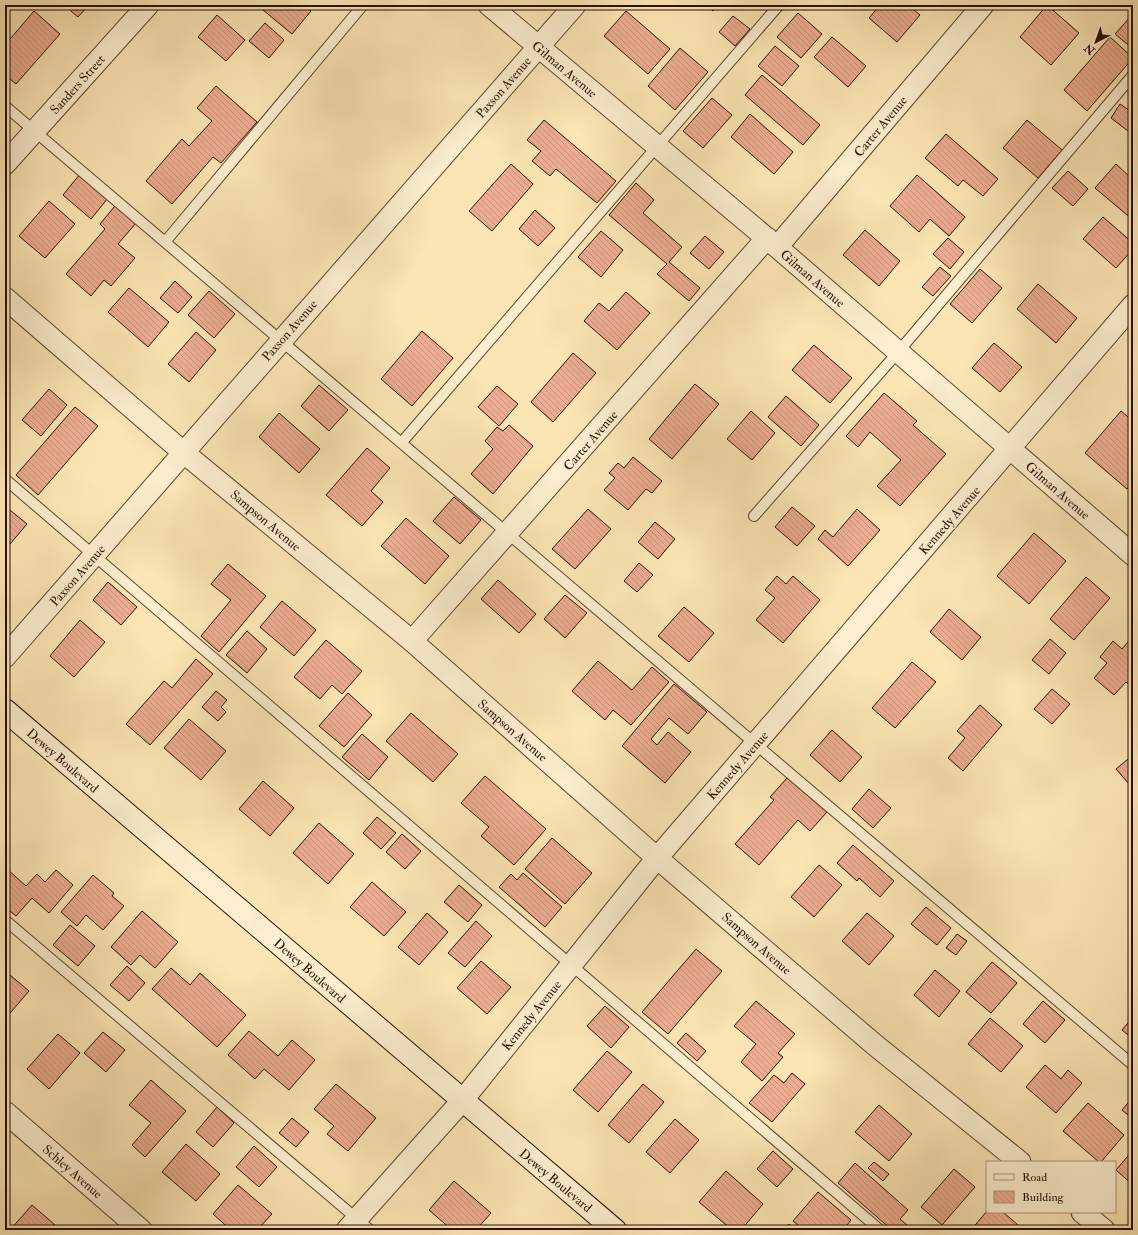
<svg xmlns="http://www.w3.org/2000/svg" width="1138" height="1235" viewBox="0 0 1138 1235" font-family="'IM FELL Double Pica',serif">
	<defs>
		<pattern id="building-back-hatch" width="6" height="6" patternUnits="userSpaceOnUse"><rect width="6" height="6" fill="#ecad90"/><path d="M-1 5l2 2M0 0l6 6M5-1l2 2" fill="none" stroke="#ca947b"/></pattern>
	</defs>
	<rect width="100%" height="100%" fill="#fbe5b4"/>
	<filter id="stains"><feTurbulence type="fractalNoise" baseFrequency=".005" numOctaves="4"/><feColorMatrix values="0 0 0 0 .2 0 0 0 0 .09 0 0 0 0 .02 0 0 0 .5 -.17"/></filter>
	<radialGradient id="worn" r=".72"><stop offset=".6" stop-color="#630" stop-opacity="0"/><stop offset="1" stop-color="#630" stop-opacity=".3"/></radialGradient>
	<path fill="url(#building-back-hatch)" stroke="#290e02" d="M64 5H89L78 17Z
		M257 5H304L311 11 292 34Z
		M706 5H719L713 11Z
		M880 5H908L920 15 897 42 869 18Z
		M1047 5 1079 33 1051 65 1020 37Z
		M34 11 60 34 16 84 5 75V45Z
		M626 11 670 49 648 74 604 36Z
		M798 13 822 34 801 58 777 37Z
		M1133 14V49L1115 34Z
		M217 15 245 40 226 61 198 37Z
		M733 16 750 29 735 46 719 32Z
		M265 23 284 40 269 58 249 41Z
		M832 37 866 66 848 87 814 57Z
		M1110 37 1133 58 1087 111 1064 90Z
		M775 46 799 66 782 86 758 66Z
		M680 48 708 72 675 110 648 86Z
		M762 75 820 125 803 145 745 95Z
		M216 86 257 122 221 163 213 157 172 204 146 181 182 139 189 146 212 121 197 108Z
		M712 98 732 115 703 148 683 131Z
		M1120 104 1133 113 1132 134 1111 118Z
		M750 114 793 152 774 174 731 137Z
		M544 120 616 181 597 203 556 169 550 176 532 161 541 151 527 140Z
		M1027 120 1062 150 1038 178 1003 148Z
		M946 134 998 179 983 196 963 180 958 186 925 158Z
		M511 164 533 184 492 231 469 211Z
		M1116 164 1133 180V220L1095 188Z
		M1068 171 1088 189 1073 206 1052 188Z
		M80 174 108 198 91 219 63 195Z
		M917 175 965 217 949 236 930 219 919 232 890 206Z
		M636 183 654 200 643 213 682 247 669 262 700 288 689 301 657 274 667 264 609 215Z
		M49 201 75 224 45 258 19 236Z
		M115 206 136 223 118 244 135 258 111 286 104 280 91 296 66 274 105 229 100 224Z
		M535 210 555 228 538 246 519 229Z
		M1103 217 1133 243V249L1116 268 1083 239Z
		M865 230 900 261 879 286 843 255Z
		M601 231 623 250 601 277 578 257Z
		M705 236 724 252 709 269 690 253Z
		M948 238 964 252 950 269 933 254Z
		M940 267 951 276 933 296 922 287Z
		M980 269 1002 288 972 323 950 304Z
		M175 281 192 297 178 313 160 298Z
		M1038 284 1077 318 1056 343 1017 309Z
		M129 288 169 322 148 347 108 312Z
		M209 291 235 314 214 338 188 315Z
		M626 292 650 313 617 350 584 321 599 303 609 311Z
		M422 331 453 358 412 406 381 379Z
		M196 332 216 350 189 382 168 364Z
		M994 343 1022 367 1000 392 972 368Z
		M814 345 852 378 830 403 792 370Z
		M573 353 596 373 553 422 531 402Z
		M695 384 719 404 672 459 649 439Z
		M319 385 348 410 329 431 301 406Z
		M497 386 518 404 499 426 478 407Z
		M49 389 67 405 41 436 22 420Z
		M884 393 917 421 913 425 946 454 900 506 877 486 901 460 870 432 858 447 846 436Z
		M786 396 819 425 801 446 768 417Z
		M75 407 98 426 38 495 16 475Z
		M751 411 775 433 752 460 727 439Z
		M1121 411 1133 421V481L1127 489 1085 453Z
		M279 413 320 449 299 473 259 437Z
		M509 425 533 446 493 494 471 474 493 449 485 441 497 427 503 431Z
		M367 448 390 468 371 491 383 502 362 526 326 495Z
		M633 457 662 481 652 493 646 489 628 510 604 490 615 478 609 473 618 463 624 468Z
		M454 497 481 520 460 544 433 521Z
		M5 506 27 524 10 544 5 540Z
		M792 507 815 526 797 546 775 527Z
		M588 509 611 529 575 569 552 549Z
		M857 509 880 530 848 566 818 539 825 530 833 537Z
		M406 518 449 556 425 584 381 546Z
		M655 522 675 539 658 559 638 542Z
		M1034 533 1066 561 1029 604 997 576Z
		M639 563 653 575 637 592 624 581Z
		M228 564 266 596 219 652 201 636 231 600 211 584Z
		M777 576 786 584 793 576 820 600 783 643 756 620 775 598 765 590Z
		M1086 577 1110 598 1074 640 1050 619Z
		M498 580 536 614 519 633 481 599Z
		M108 582 137 607 121 625 93 600Z
		M565 595 587 613 565 638 544 619Z
		M282 601 316 630 294 656 260 627Z
		M684 607 714 633 689 662 658 636Z
		M949 609 981 637 962 660 930 632Z
		M80 620 105 642 74 677 50 656Z
		M247 631 267 649 247 673 226 655Z
		M1133 636V688L1126 682 1114 695 1094 678 1107 663 1100 657 1113 641 1122 649Z
		M1050 639 1066 653 1049 674 1032 660Z
		M326 640 362 671 342 694 332 685 320 699 294 677Z
		M196 659 213 674 150 745 126 724 164 681 172 688Z
		M598 661 632 690 652 667 669 682 631 725 613 710 605 720 572 691Z
		M912 662 936 682 895 728 872 708Z
		M674 684 707 712 688 734 669 718 651 739 657 745 668 732 691 752 665 783 622 746Z
		M1052 689 1070 704 1052 724 1034 709Z
		M216 691 227 700 221 707 226 712 218 721 202 707Z
		M348 693 372 715 344 747 319 726Z
		M980 705 1002 725 963 771 948 758 965 738 957 731Z
		M411 713 458 754 433 782 386 741Z
		M189 719 226 751 201 780 164 748Z
		M832 730 862 757 840 782 810 755Z
		M362 734 388 757 369 780 342 757Z
		M1133 755V781L1129 784 1116 769Z
		M485 776 546 829 514 865 481 836 489 827 461 803Z
		M787 778 827 812 810 831 798 820 759 865 735 844 774 800 770 797Z
		M263 781 294 808 270 836 239 809Z
		M869 789 891 808 873 828 852 809Z
		M377 817 396 833 381 849 363 833Z
		M319 823 354 854 328 884 293 853Z
		M402 834 421 851 405 869 386 852Z
		M552 838 592 873 565 904 525 869Z
		M853 845 894 881 880 897 859 878 857 881 837 863Z
		M819 865 842 885 814 917 791 897Z
		M7 869 26 886 37 874 45 882 56 870 73 885 49 913 32 898 16 916 5 907V871Z
		M523 873 562 907 545 927 499 887 511 874 517 880Z
		M93 875 114 893 112 896 124 906 103 930 86 915 77 926 61 912Z
		M372 882 406 912 384 936 350 907Z
		M459 885 482 905 468 922 444 902Z
		M926 907 951 928 937 945 911 924Z
		M142 911 178 942 155 968 140 955 131 965 111 947Z
		M427 913 448 932 419 965 398 947Z
		M867 913 894 936 869 965 842 941Z
		M476 921 492 936 465 967 448 953Z
		M70 925 95 946 78 966 53 945Z
		M957 934 967 941 956 955 946 948Z
		M696 949 722 971 668 1034 642 1012Z
		M481 961 511 987 487 1014 457 988Z
		M992 962 1017 983 991 1013 966 992Z
		M127 966 145 983 129 1001 110 985Z
		M171 968 190 985 200 973 246 1015 217 1047 152 989Z
		M935 970 960 991 939 1017 914 995Z
		M10 975 29 991 5 1019V981Z
		M756 1001 795 1034 778 1053 783 1057 762 1081 741 1062 756 1044 734 1026Z
		M1043 1001 1065 1020 1045 1043 1023 1024Z
		M605 1006 629 1027 611 1048 587 1026Z
		M1133 1017V1039L1122 1030Z
		M990 1018 1023 1046 1001 1072 968 1044Z
		M249 1031 278 1056 292 1040 315 1060 289 1090 264 1069 255 1079 228 1055Z
		M103 1032 125 1050 106 1072 84 1053Z
		M686 1033 706 1051 697 1061 677 1043Z
		M58 1034 80 1053 49 1089 27 1069Z
		M607 1051 632 1072 598 1112 573 1090Z
		M1045 1065 1061 1079 1068 1070 1082 1083 1056 1113 1026 1087Z
		M792 1073 805 1084 772 1122 749 1103 774 1075 784 1083Z
		M151 1080 186 1111 145 1157 132 1145 151 1123 129 1105Z
		M336 1084 376 1118 348 1151 327 1134 334 1126 314 1109Z
		M643 1084 664 1102 629 1143 608 1125Z
		M1133 1097V1119L1122 1110Z
		M1088 1103 1124 1135 1101 1162H1099L1063 1131Z
		M879 1105 912 1134 889 1161 855 1132Z
		M217 1107 234 1123 213 1147 196 1132Z
		M292 1118 309 1132 296 1147 279 1133Z
		M675 1119 699 1140 670 1173 646 1152Z
		M186 1144 220 1174 196 1201 162 1172Z
		M254 1146 277 1167 259 1187 236 1167Z
		M1133 1150V1185L1116 1170Z
		M773 1151 793 1169 777 1187 757 1169Z
		M874 1162 889 1174 883 1181 868 1168Z
		M855 1163 908 1210 900 1219 913 1230H892L838 1183Z
		M954 1169 975 1187 942 1225 921 1207Z
		M726 1171 763 1204 741 1230H732L699 1202Z
		M454 1181 491 1213 476 1230H452L429 1210Z
		M238 1185 272 1214 257 1230H231L213 1214Z
		M818 1192 851 1220 843 1230H804L793 1221Z
		M32 1205 55 1225 51 1230H10Z
		M987 1211 1003 1212 1018 1225 1014 1230H971Z
		M789 1224 796 1230H783Z"/>
	<g fill="none" stroke-linecap="round" stroke-linejoin="round">
		<defs>
			<path id="lane" d="M5 106 1133 1065
				M165 242 363 5
				M402 442 779 5
				M5 479 880 1230
				M754 516 899 351 1133 75
				M5 920 370 1230"/>
			<path id="street" d="M489 5 777 247 1133 555
				M5 164 148 5
				M777 247 983 5
				M5 298 183 452 412 641 657 858 875 1045 1020 1162
				M412 641 767 238
				M5 657 575 5
				M5 1112 141 1230
				M1082 1212 1104 1230
				M347 1230 462 1101 657 858 1133 305"/>
			<path id="secondary" d="M5 710 615 1230"/>
		</defs>
		<use href="#lane" stroke="#5e442e" stroke-width="12"/>
		<use href="#street" stroke="#5e442e" stroke-width="23"/>
		<use href="#secondary" stroke="#290e02" stroke-width="24"/>
		<use href="#lane" stroke="#fceece" stroke-width="10"/>
		<use href="#street" stroke="#fceece" stroke-width="21"/>
		<use href="#secondary" stroke="#fceece" stroke-width="22"/>
	</g>
	<g text-anchor="middle" stroke-width="3" stroke-linejoin="round" paint-order="stroke">
		<g font-size="13" fill="#290e02" stroke="#fceece">
			<text transform="translate(565 69) rotate(40)" y="5">Gilman Avenue</text>
			<text transform="translate(77 84) rotate(-48)" y="5">Sanders Street</text>
			<text transform="translate(503 87) rotate(-49)" y="5">Paxson Avenue</text>
			<text transform="translate(880 126) rotate(-50)" y="5">Carter Avenue</text>
			<text transform="translate(813 278) rotate(41)" y="5">Gilman Avenue</text>
			<text transform="translate(289 330) rotate(-49)" y="5">Paxson Avenue</text>
			<text transform="translate(590 440) rotate(-49)" y="5">Carter Avenue</text>
			<text transform="translate(1058 490) rotate(41)" y="5">Gilman Avenue</text>
			<text transform="translate(266 520) rotate(40)" y="5">Sampson Avenue</text>
			<text transform="translate(949 520) rotate(-49)" y="5">Kennedy Avenue</text>
			<text transform="translate(77 575) rotate(-49)" y="5">Paxson Avenue</text>
			<text transform="translate(513 730) rotate(41)" y="5">Sampson Avenue</text>
			<text transform="translate(63 760) rotate(41)" y="5">Dewey Boulevard</text>
			<text transform="translate(737 765) rotate(-49)" y="5">Kennedy Avenue</text>
			<text transform="translate(757 943) rotate(41)" y="5">Sampson Avenue</text>
			<text transform="translate(310 970) rotate(41)" y="5">Dewey Boulevard</text>
			<text transform="translate(531 1015) rotate(-51)" y="5">Kennedy Avenue</text>
			<text transform="translate(73 1171) rotate(41)" y="5">Schley Avenue</text>
			<text transform="translate(556 1180) rotate(40)" y="5">Dewey Boulevard</text>
		</g>
	</g>
	<rect width="1138" height="1235" fill="none" stroke="#fbe5b4" stroke-width="20"/>
	<rect x="6" y="6" width="1126" height="1223" fill="none" stroke="#290e02" stroke-width="2"/>
	<rect x="10" y="10" width="1118" height="1215" fill="none" stroke="#290e02"/>
	<rect x="986" y="1161" width="130" height="52" fill="#fceece" stroke="#a8947c"/>
	<rect x="994" y="1174" width="20" height="6" fill="#fceece" stroke="#a8947c"/>
	<text x="1022" y="1181" font-size="12" fill="#290e02">Road</text>
	<rect x="994" y="1191" width="20" height="12" fill="url(#building-back-hatch)" stroke="#a8947c"/>
	<text x="1022" y="1201" font-size="12" fill="#290e02">Building</text>
	<g transform="translate(1096 42) rotate(221)" stroke="#fceece" stroke-width="3" paint-order="stroke">
	<path d="M0-3L7 15L0 10L-7 15Z" fill="#290e02"/>
	<text y="-6" font-size="11" font-weight="bold" text-anchor="middle" fill="#290e02">N</text>
	</g>
	<rect width="100%" height="100%" filter="url(#stains)"/>
	<rect width="100%" height="100%" fill="url(#worn)"/>
</svg>
